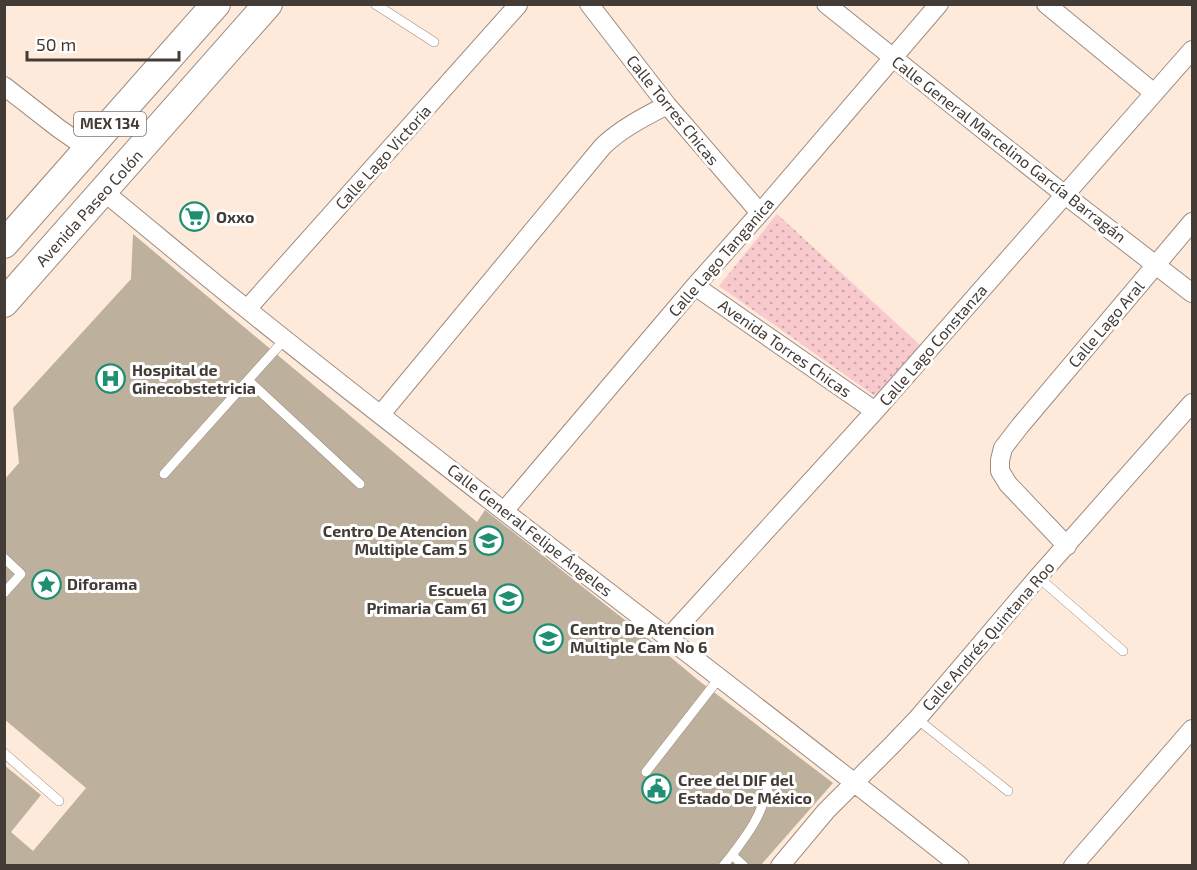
<svg xmlns="http://www.w3.org/2000/svg" width="1197" height="870" viewBox="0 0 1197 870" font-family="'Exo 2',sans-serif">
	<defs>
		<pattern id="grass-dots" width="8" height="8" patternUnits="userSpaceOnUse" patternTransform="scale(1.5)"><rect width="8" height="8" fill="#f8c9cd"/><path d="M2 2h.1M6 6h.1" fill="none" stroke="#caa4a7" stroke-width="1.8" stroke-linecap="round"/></pattern>
	</defs>
	<rect width="100%" height="100%" fill="#feeadb"/>
	<path fill="url(#grass-dots)" d="M777 214 920 345 875 396 719 286Z"/>
	<path fill="#bdb19e" d="M133 234 477 522 485 510 649 639 698 680 833 783 760 866H4V765L41 795 11 832 33 851 86 788 4 719V480L19 463 13 408 131 279Z"/>
	<g fill="none" stroke-linecap="round" stroke-linejoin="round">
		<defs>
			<path id="lane" d="M375 4 434 42
				M248 380 360 484
				M164 474 285 339
				M4 558 21 574 4 593
				M1038 577 1123 651
				M917 719 1008 791
				M4 753 59 801
				M646 772 720 677
				M732 855C750 831 761 816 768 787
				M723 866 732 855 744 866"/>
			<path id="street" d="M589 4 667 105 760 213
				M826 4 1065 195 1192 293
				M1046 4 1154 93
				M4 86 58 128 88 149
				M104 192C152 231 199 271 248 310 482 498 724 678 960 866
				M695 286 875 411
				M247 309 518 5
				M381 414 603 146C622 128 644 117 667 105
				M504 511 695 286 760 213 939 4
				M1067 546 1008 484 1000 471V460L1003 448 1020 426 1192 222
				M669 637 875 411 1192 50
				M780 866 826 811 892 745 917 719 1038 577 1192 403
				M1073 866 1192 729"/>
			<path id="primary" d="M4 244 216 4
				M4 303 268 4"/>
		</defs>
		<use href="#lane" stroke="#9f8c7f" stroke-width="10"/>
		<use href="#street" stroke="#9f8c7f" stroke-width="20"/>
		<use href="#primary" stroke="#9f8c7f" stroke-width="30"/>
		<use href="#lane" stroke="#fff" stroke-width="9"/>
		<use href="#street" stroke="#fff" stroke-width="18"/>
		<use href="#primary" stroke="#fff" stroke-width="28"/>
	</g>
	<defs>
		<symbol id="supermarket-ring" viewBox="-11 -11 22 22"><circle r="9.5" fill="#fff" stroke="#1e8f70" stroke-width="1.5"/><path d="M-6-5.5h2.5l.6 2H6L4.5 2H-2.5L-4.4-4H-6ZM-1.5 3.2a1.3 1.3 0 1 0 .1 0ZM3 3.2a1.3 1.3 0 1 0 .1 0Z" fill="#1e8f70"/></symbol>
		<symbol id="hospital-ring" viewBox="-11 -11 22 22"><circle r="9.5" fill="#fff" stroke="#1e8f70" stroke-width="1.5"/><path d="M-5-5h3v3.5h4V-5h3V5h-3V1.5h-4V5h-3Z" fill="#1e8f70"/></symbol>
		<symbol id="school-ring" viewBox="-11 -11 22 22"><circle r="9.5" fill="#fff" stroke="#1e8f70" stroke-width="1.5"/><path d="M0-5L7-2L0 1L-7-2ZM-4 1L0 2.5L4 1V4Q0 6-4 4Z" fill="#1e8f70"/></symbol>
		<symbol id="sight-ring" viewBox="-11 -11 22 22"><circle r="9.5" fill="#fff" stroke="#1e8f70" stroke-width="1.5"/><path d="M0-6L1.8-2.2L6-1.7L2.9 1.2L3.7 5.4L0 3.3L-3.7 5.4L-2.9 1.2L-6-1.7L-1.8-2.2Z" fill="#1e8f70"/></symbol>
		<symbol id="civic-ring" viewBox="-11 -11 22 22"><circle r="9.5" fill="#fff" stroke="#1e8f70" stroke-width="1.5"/><path d="M-.6-6.5H3V-4.5H.6V-3L4-1V1h2V6H-6V1h2V-1L-.6-3ZM-1.2 2.5V6h2.4V2.5Z" fill="#1e8f70"/></symbol>
	</defs>
	<g fill-rule="evenodd">
		<use href="#supermarket-ring" x="178" y="200" width="33" height="33"/>
		<use href="#hospital-ring" x="94" y="362" width="33" height="33"/>
		<use href="#school-ring" x="472" y="524" width="33" height="33"/>
		<use href="#sight-ring" x="30" y="568" width="33" height="33"/>
		<use href="#school-ring" x="492" y="582" width="33" height="33"/>
		<use href="#school-ring" x="532" y="622" width="33" height="33"/>
		<use href="#civic-ring" x="640" y="772" width="33" height="33"/>
	</g>
	<g text-anchor="middle" stroke-width="6" stroke-linejoin="round" paint-order="stroke">
		<rect fill="#fff" stroke="#7b7672" stroke-width="1.5" x="74" y="112" width="72" height="24" rx="4.5"/>
		<g font-size="15" font-weight="bold" fill="#433b35">
			<text x="110" y="129">MEX 134</text>
		</g>
		<g font-size="16" fill="#433b35" stroke="#fff">
			<text transform="translate(673 110) rotate(51)" y="6">Calle Torres Chicas</text>
			<text transform="translate(1009 149) rotate(38)" y="6">Calle General Marcelino García Barragán</text>
			<text transform="translate(383 157) rotate(-48)" y="6">Calle Lago Victoria</text>
			<text transform="translate(89 208) rotate(-48)" y="6">Avenida Paseo Colón</text>
			<text transform="translate(721 257) rotate(-49)" y="6">Calle Lago Tanganica</text>
			<text transform="translate(1106 324) rotate(-50)" y="6">Calle Lago Aral</text>
			<text transform="translate(933 345) rotate(-49)" y="6">Calle Lago Constanza</text>
			<text transform="translate(785 348) rotate(35)" y="6">Avenida Torres Chicas</text>
			<text transform="translate(530 530) rotate(38)" y="6">Calle General Felipe Ángeles</text>
			<text transform="translate(988 636) rotate(-49)" y="6">Calle Andrés Quintana Roo</text>
		</g>
		<g font-size="16" font-weight="bold" fill="#433b35" stroke="#fff" text-anchor="start">
			<text x="216" y="223">Oxxo</text>
			<text x="132" y="376">Hospital de<tspan x="132" dy="18">Ginecobstetricia</tspan></text>
			<text x="467" y="537" text-anchor="end">Centro De Atencion<tspan x="467" dy="18">Multiple Cam 5</tspan></text>
			<text x="67" y="590">Diforama</text>
			<text x="487" y="596" text-anchor="end">Escuela<tspan x="487" dy="18">Primaria Cam 61</tspan></text>
			<text x="570" y="635">Centro De Atencion<tspan x="570" dy="18">Multiple Cam No 6</tspan></text>
			<text x="678" y="786">Cree del DIF del<tspan x="678" dy="18">Estado De México</tspan></text>
		</g>
	</g>
	<rect width="1197" height="870" fill="none" stroke="#433b35" stroke-width="12"/>
	<path d="M27 51v9h152v-9" fill="none" stroke="#433b35" stroke-width="3"/>
	<text x="36" y="51" font-size="18" fill="#433b35" stroke="#ffffff" stroke-width="4.5" paint-order="stroke">50 m</text>
</svg>
